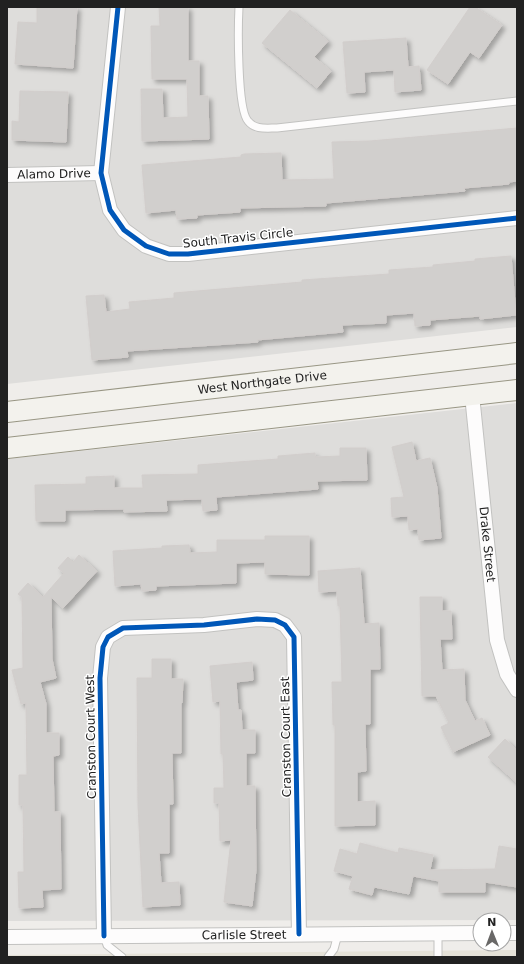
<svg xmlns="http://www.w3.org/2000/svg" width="524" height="964" viewBox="0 0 524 964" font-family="'DejaVu Sans',sans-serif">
	<defs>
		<filter id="shadow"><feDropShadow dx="3.5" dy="3.5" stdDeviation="2" flood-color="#0004"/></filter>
	</defs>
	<rect width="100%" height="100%" fill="#efedea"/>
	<path fill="#dedddb" d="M7 7H517V327L7 384Z
		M517 403V920L7 921V459Z"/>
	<path fill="#e5e2d8" d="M517 950V957H7V955Z"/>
	<path fill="#d1cfcd" stroke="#d2cecc" filter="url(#shadow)" d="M37 7H77L73 68 15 64 18 22 37 23Z
		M159 7H188V61H199V96H208L209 139 142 141 141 89H162L163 118 188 117 187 79H152L151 26H160Z
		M470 7H475L502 25 479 58 470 52 448 84 427 70Z
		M290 10 328 41 314 57 331 71 317 88 262 43Z
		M406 38 408 67 419 66 421 90 395 92 394 70 364 72 365 92 347 93 343 42Z
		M20 91 68 92 66 142 12 140V121L19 122Z
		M517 128V181L509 182V184L464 188 465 191 326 203V206L240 208V212L197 215V218L177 219 176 210 146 213 142 165 241 157V155L244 154 281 153 282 180 334 179 332 142 370 141Z
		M511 256 516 315 480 319V316L430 320V325L415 326 414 313 386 315V323L342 325 343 332 257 340 258 342 127 351 128 357 92 360 86 296 104 295 106 312 130 309 129 302 174 298V293L302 282V280L389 274V270L433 267V265L475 261V259Z
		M412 442 416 461 430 458 437 488 441 538 419 540 418 529 409 530 408 516 392 517 391 498 404 497 392 447Z
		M340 448H366L367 480 317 481 318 489 216 497 217 510 203 511 202 499 166 500 167 511 124 512V509L65 510V521H36L35 485 86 484V477L114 476V488H143L142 475 198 474V465L278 459V456L315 453V457L340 456Z
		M265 536H309V575L265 574V562L236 563V583L156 586V590L142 591 141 584 115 586 113 551 162 548V546L189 545 190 553 217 552V540H265Z
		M79 555 97 571 63 608 51 597 52 659 56 678 40 682 46 704V733H59V755L53 756 54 812H60L61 889 42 890 43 907 19 908 18 872H24L23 805H19V775H27L26 703 21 704 12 670 23 668 22 597 18 594 28 583 43 597 64 573 58 568 68 557 73 562Z
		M360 568 364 624 379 623 380 669H370V724H365L366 771 357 772V802L375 801V825L335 826V725H333L332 682H342L340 606H338L337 591 319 592 318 571Z
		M420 597H442V611H451L452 639H440L442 670 464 669 465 700 475 721 482 718 490 735 453 752 441 727 449 723 436 696H422Z
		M152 659H171V679H183L182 703H181V753H172L173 804H169V853H159L161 883 179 882 180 905 143 907 138 805 137 678H152Z
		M252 662 253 680 236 682 238 710H241L242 730H255V753H246V786H255L256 870 252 906 224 902 231 840 220 841 219 803H214V788H224L223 754H221L220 701 213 702 210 666Z
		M505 739 517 750V783L488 757Z
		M360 843 398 853 399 848 433 855 430 870 495 869 499 846 517 849V887L485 882V892H439V881L413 876 409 894 374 887 372 895 349 889 353 876 334 871 340 849 357 854Z"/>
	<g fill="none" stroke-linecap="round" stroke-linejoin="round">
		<defs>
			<path id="lane" d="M239 7C238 26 237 109 248 121 255 130 266 128 277 128L517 101
				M438 933V957
				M104 936 107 945 122 957
				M328 957 334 949 338 934"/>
			<g id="street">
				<path d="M118 7 101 173 110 210 124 230 146 246 169 254H188L517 218"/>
				<path id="s1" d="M7 175 101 173"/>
				<path id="s2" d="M472 395 497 640 507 674 517 690"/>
				<path d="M504 933H517"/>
				<path d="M104 936 100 678 103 647 108 637 123 628 204 625 257 619 275 620 285 625 294 637 299 934"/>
				<path id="s3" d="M7 937 480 933"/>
			</g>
			<g id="secondary">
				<path id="s4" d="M7 412 517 353"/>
				<path d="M7 448 517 390"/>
			</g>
		</defs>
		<use href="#lane" stroke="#c2c2c0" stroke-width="9"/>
		<use href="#street" stroke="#c2c2c0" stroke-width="16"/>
		<use href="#secondary" stroke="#989684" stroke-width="22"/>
		<use href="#lane" stroke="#fdfcfc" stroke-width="7"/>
		<use href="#street" stroke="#fdfcfc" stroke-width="14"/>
		<use href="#secondary" stroke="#f3f2ed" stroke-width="20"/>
		<defs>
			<path id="cycleway" d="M118 7 101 173 110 210 124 230 146 246 169 254H188L517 218
				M104 936 100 678 103 647 108 637 123 628 204 625 257 619 275 620 285 625 294 637 299 934"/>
		</defs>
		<use href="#cycleway" stroke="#fff" stroke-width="8"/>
		<use href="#cycleway" stroke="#0057b8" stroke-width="5"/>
	</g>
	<g text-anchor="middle" stroke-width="3" stroke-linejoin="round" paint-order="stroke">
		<g font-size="12" fill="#212121" stroke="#fff">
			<text dy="4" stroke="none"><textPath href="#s1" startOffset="47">Alamo Drive</textPath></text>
			<text transform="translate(238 238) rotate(-6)" y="4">South Travis Circle</text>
			<text dy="4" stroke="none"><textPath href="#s4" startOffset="257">West Northgate Drive</textPath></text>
			<text dy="4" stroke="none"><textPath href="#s2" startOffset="150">Drake Street</textPath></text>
			<text transform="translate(91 737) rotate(-91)" y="4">Cranston Court West</text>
			<text transform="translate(286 737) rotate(-91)" y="4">Cranston Court East</text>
			<text dy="4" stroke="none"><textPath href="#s3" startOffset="237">Carlisle Street</textPath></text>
		</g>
	</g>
	<rect width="524" height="964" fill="none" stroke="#212121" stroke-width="16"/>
	<g transform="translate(492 932) rotate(359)"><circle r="19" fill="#ffffff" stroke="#a6a6a6"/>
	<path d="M0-3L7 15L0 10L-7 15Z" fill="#696867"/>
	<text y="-6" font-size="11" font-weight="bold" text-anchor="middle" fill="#212121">N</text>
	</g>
</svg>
